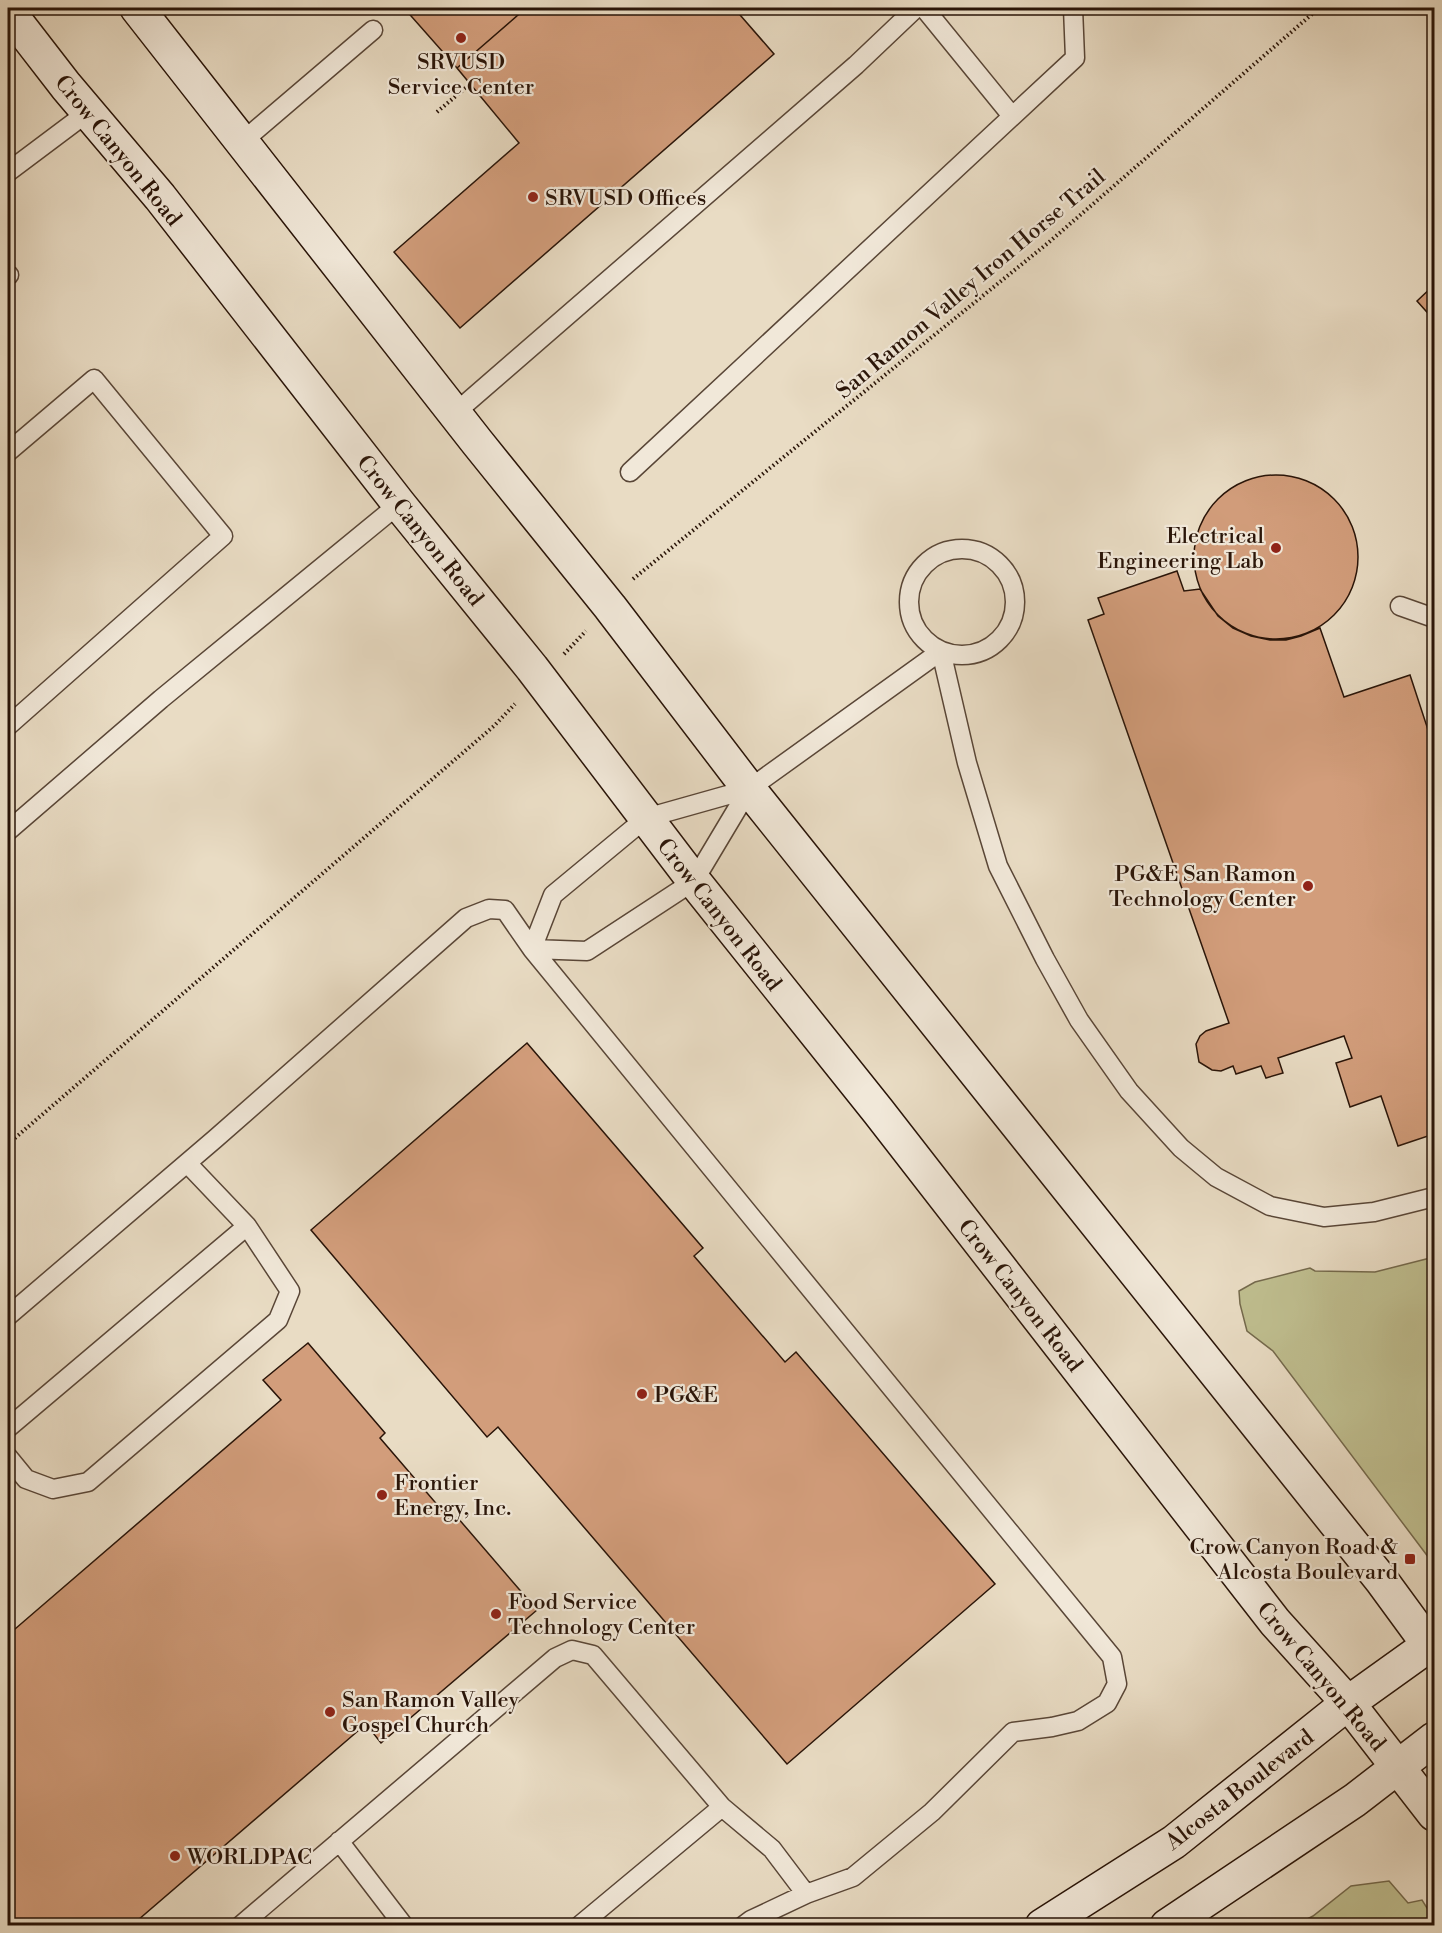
<svg xmlns="http://www.w3.org/2000/svg" width="1442" height="1933" viewBox="0 0 1442 1933" font-family="'Libre Bodoni',serif">
	<rect width="100%" height="100%" fill="#e9dcc4"/>
	<filter id="stains"><feTurbulence type="fractalNoise" baseFrequency=".00333" numOctaves="4"/><feColorMatrix values="0 0 0 0 .2 0 0 0 0 .09 0 0 0 0 .02 0 0 0 .5 -.17"/></filter>
	<radialGradient id="worn" r=".72"><stop offset=".6" stop-color="#630" stop-opacity="0"/><stop offset="1" stop-color="#630" stop-opacity=".3"/></radialGradient>
	<path fill="#bfbe8f" stroke="#74694c" stroke-width="1.5" d="M1434 1257V1560L1432 1562 1273 1351 1247 1331 1240 1304 1239 1291 1255 1282 1310 1268 1315 1271 1375 1272Z
		M1389 1881 1408 1903 1422 1900 1434 1919V1925H1296L1313 1916 1351 1886Z"/>
	<path fill="#d29d7b" stroke="#291408" stroke-width="1.5" d="M404 8H526L457 68Z
		M526 8H734L774 54 460 328 394 252 519 143 457 68Z
		M1434 285V320L1417 301Z
		M1194 557a82 82 0 1 1 164 0a82 82 0 1 1-164 0Z
		M1177 571 1184 591 1200 589 1218 616 1233 628 1251 636 1270 640H1286L1301 636 1320 628 1344 697 1410 675 1434 748V1134L1398 1146 1381 1096 1350 1107 1336 1063 1352 1058 1344 1036 1278 1058 1283 1073 1266 1078 1261 1066 1236 1074 1233 1066 1221 1071 1212 1070 1199 1062 1196 1044 1200 1036 1206 1031 1229 1023 1088 620 1104 614 1098 598Z
		M527 1043 703 1248 694 1256 785 1362 796 1352 995 1584 787 1764 498 1427 487 1437 311 1230Z
		M308 1343 385 1433 380 1438 452 1522 457 1517 537 1610 381 1743 366 1724 131 1926H8V1635L281 1400 263 1380Z"/>
	<g fill="none" stroke-linecap="round" stroke-linejoin="round">
		<defs>
			<path id="service" d="M924 8 1012 116
				M243 141 373 30
				M8 172 88 112
				M8 275H9
				M455 413 856 65 916 8
				M8 452 94 379 223 536 8 726
				M630 472 1075 58 1073 8
				M909 602a53 53 0 1 1 106 0a53 53 0 1 1-106 0Z
				M1400 606 1434 618
				M749 789 694 881 587 951 532 949 553 895 646 818 749 789 941 651 967 763 998 866 1045 959 1079 1020 1129 1091 1181 1148 1216 1177 1270 1206 1324 1217 1374 1212 1434 1197
				M8 831 161 699 399 504
				M187 1163 247 1226
				M8 1316 215 1139 466 918 489 909 505 910 532 949 1112 1657 1117 1684 1107 1703 1078 1721 1052 1727 1013 1732 932 1812 853 1877 806 1894
				M8 1428 247 1226 290 1291 278 1320 88 1482 53 1489 26 1479 8 1457
				M722 1807 772 1849 806 1894 751 1920 743 1926
				M339 1841 404 1926
				M240 1926 555 1658 572 1650 593 1655 722 1807 579 1926"/>
			<path id="secondary" d="M137 8 477 442 610 607 749 789 1382 1581 1434 1652
				M8 11 66 86 160 197 399 504 532 668 694 881 878 1111 1275 1622 1348 1703 1434 1814
				M1042 1926 1174 1842 1348 1703 1429 1645
				M1167 1926 1355 1800 1434 1739"/>
		</defs>
		<use href="#service" stroke="#594637" stroke-width="21"/>
		<use href="#secondary" stroke="#291408" stroke-width="36"/>
		<path stroke="#291408" stroke-width="4" stroke-dasharray="1.5 3" stroke-linecap="butt" d="M437 112 470 84
			M633 579 1048 243 1319 8
			M564 654 586 631
			M8 1144 494 726 515 704"/>
		<use href="#service" stroke="#f1e8d9" stroke-width="18"/>
		<use href="#secondary" stroke="#f1e8d9" stroke-width="33"/>
	</g>
	<g fill="#8f2418" stroke="#f1e8d9" stroke-width="2">
		<circle cx="461" cy="38" r="6"/>
		<circle cx="533" cy="197" r="6"/>
		<circle cx="1276" cy="548" r="6"/>
		<circle cx="1308" cy="886" r="6"/>
		<circle cx="642" cy="1394" r="6"/>
		<circle cx="382" cy="1495" r="6"/>
		<rect x="1404" y="1553" width="12" height="12" rx="3"/>
		<circle cx="496" cy="1614" r="6"/>
		<circle cx="330" cy="1712" r="6"/>
		<circle cx="175" cy="1856" r="6"/>
	</g>
	<g text-anchor="middle" stroke-width="4.5" stroke-linejoin="round" paint-order="stroke">
		<g font-size="22" fill="#291408" stroke="#f1e8d9" text-anchor="start">
			<text x="461" y="69" text-anchor="middle">SRVUSD<tspan x="461" dy="25">Service Center</tspan></text>
			<text x="545" y="205">SRVUSD Offices</text>
			<text x="1264" y="543" text-anchor="end">Electrical<tspan x="1264" dy="25">Engineering Lab</tspan></text>
			<text x="1296" y="881" text-anchor="end">PG&amp;E San Ramon<tspan x="1296" dy="25">Technology Center</tspan></text>
			<text x="654" y="1402">PG&amp;E</text>
			<text x="394" y="1490">Frontier<tspan x="394" dy="25">Energy, Inc.</tspan></text>
			<text x="1398" y="1554" text-anchor="end">Crow Canyon Road &amp;<tspan x="1398" dy="25">Alcosta Boulevard</tspan></text>
			<text x="508" y="1609">Food Service<tspan x="508" dy="25">Technology Center</tspan></text>
			<text x="342" y="1707">San Ramon Valley<tspan x="342" dy="25">Gospel Church</tspan></text>
			<text x="187" y="1864">WORLDPAC</text>
		</g>
		<g font-size="22" fill="#291408" stroke="#f1e8d9">
			<text transform="translate(119 150) rotate(51)" y="8">Crow Canyon Road</text>
			<text transform="translate(970 283) rotate(-40)" y="8">San Ramon Valley Iron Horse Trail</text>
			<text transform="translate(421 530) rotate(51)" y="8">Crow Canyon Road</text>
			<text transform="translate(720 914) rotate(52)" y="8">Crow Canyon Road</text>
			<text transform="translate(1021 1295) rotate(52)" y="8">Crow Canyon Road</text>
			<text transform="translate(1322 1676) rotate(50)" y="8">Crow Canyon Road</text>
			<text transform="translate(1239 1789) rotate(-38)" y="8">Alcosta Boulevard</text>
		</g>
	</g>
	<rect width="1442" height="1933" fill="none" stroke="#e9dcc4" stroke-width="30"/>
	<rect x="9" y="9" width="1424" height="1915" fill="none" stroke="#291408" stroke-width="3"/>
	<rect x="15" y="15" width="1412" height="1903" fill="none" stroke="#291408" stroke-width="1.5"/>
	<rect width="100%" height="100%" filter="url(#stains)"/>
	<rect width="100%" height="100%" fill="url(#worn)"/>
</svg>
